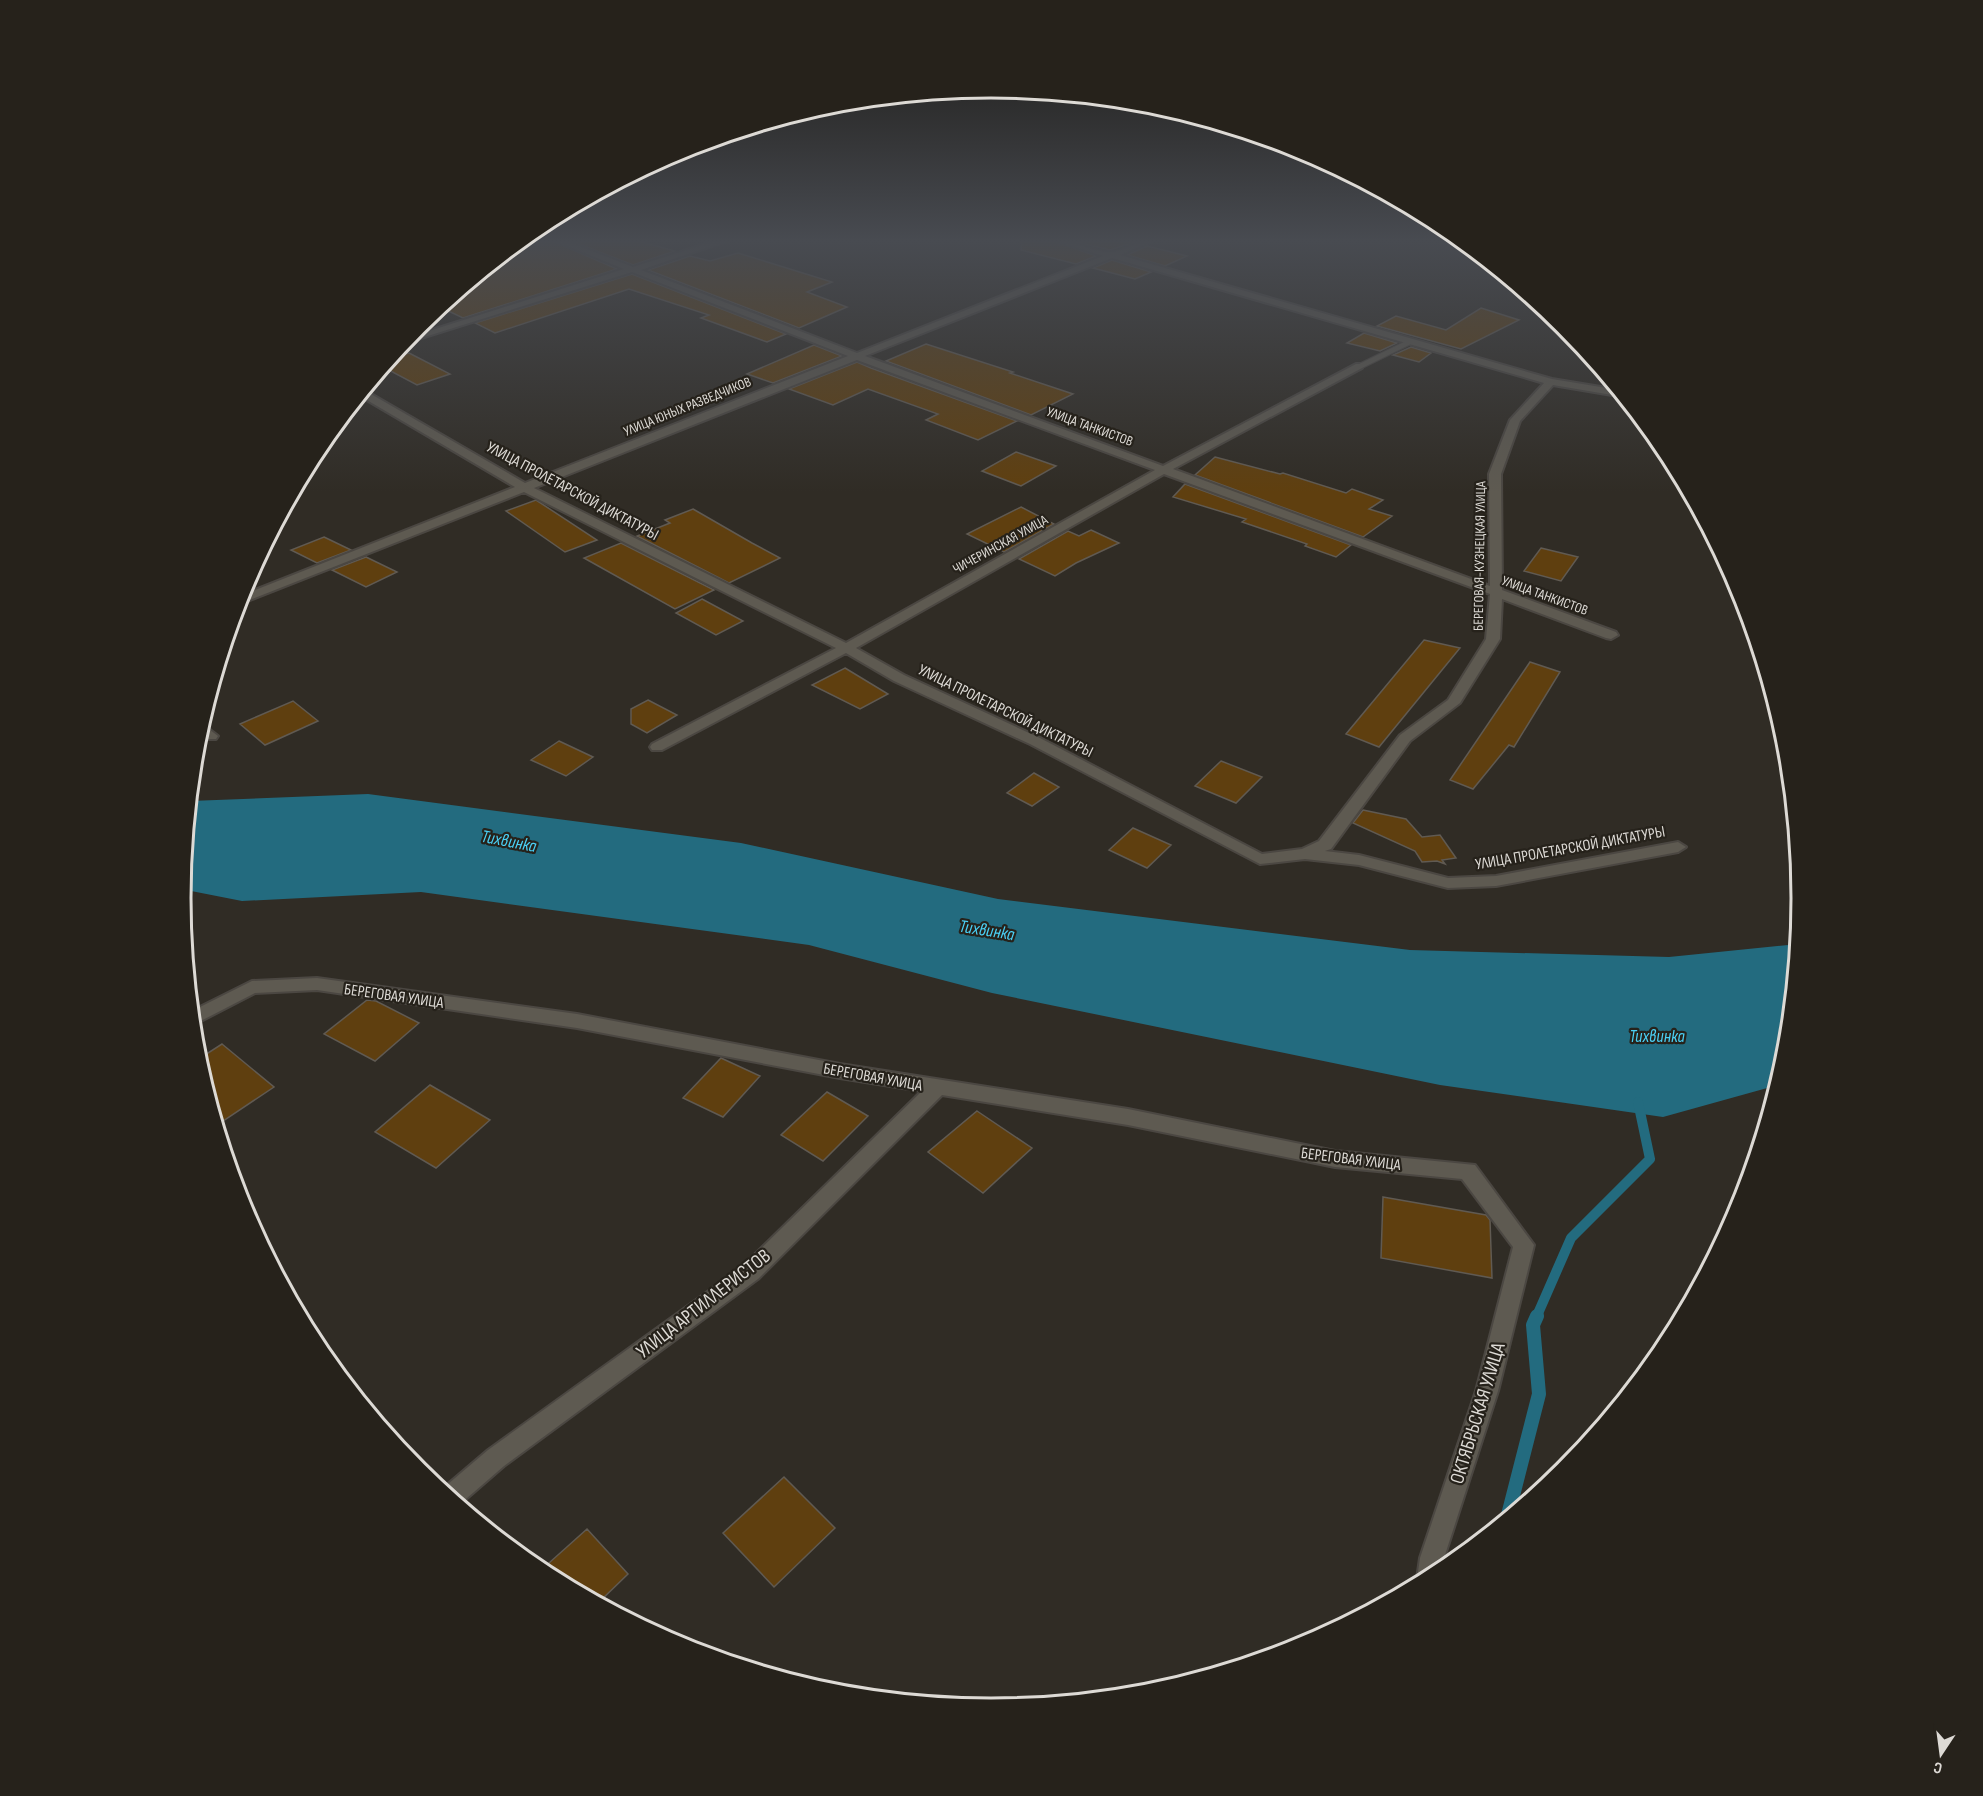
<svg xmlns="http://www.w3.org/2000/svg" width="1983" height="1796" viewBox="0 0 1983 1796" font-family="'Sofia Sans Condensed',sans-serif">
	<rect width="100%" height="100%" fill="#302c25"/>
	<path fill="#236b7f" d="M368 794 741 843 998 899 1410 950 1669 957 1798 944 1787 1057 1778 1085 1663 1117 1440 1085 992 993 809 945 421 892 242 901 181 889 190 801Z"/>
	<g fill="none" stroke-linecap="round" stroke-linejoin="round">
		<path stroke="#236b7f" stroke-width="10" d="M1536 1318 1571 1238 1650 1159 1638 1102"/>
		<path stroke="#236b7f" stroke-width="14" d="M1507 1519 1539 1394 1533 1325 1537 1316"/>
	</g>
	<path fill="#5f3f0f" stroke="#605a52" stroke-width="1.5" d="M520 241H553L617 269 463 318 440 307Z
		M571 241H638L675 251 633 265Z
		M1022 241H1055L1096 256 1076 264 1021 250Z
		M1072 241H1128L1135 242 1110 250Z
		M1147 246 1187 256 1165 266 1127 255Z
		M738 253 832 282 807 292 847 307 799 328 648 270 690 256 710 261Z
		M1112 260 1151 272 1135 279 1093 268Z
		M632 274 786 334 767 342 701 318 709 315 629 289 495 333 475 323Z
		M1481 308 1519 320 1461 349 1377 326 1396 316 1446 330Z
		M1364 333 1397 343 1380 351 1347 343Z
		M926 344 1013 372 1010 373 1073 394 1031 415 886 361Z
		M814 345 842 356 773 383 747 374Z
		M1411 347 1431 353 1419 362 1393 355Z
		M409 353 450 374 417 385 383 367 389 359Z
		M857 362 871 368 1017 421 978 440 926 420 938 414 868 389 833 405 789 389Z
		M1016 452 1056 466 1021 486 982 471Z
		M1215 457 1280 474 1283 473 1346 493 1352 489 1383 500 1369 509 1392 516 1363 537 1195 475Z
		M1185 484 1351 545 1336 557 1305 546 1307 544 1242 522 1246 519 1173 497Z
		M536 500 597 540 565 552 506 511Z
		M1021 507 1054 524 1004 552 967 534Z
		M693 509 752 543 780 558 729 583 637 536 670 523 665 520Z
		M1091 530 1119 543 1076 563 1055 576 1019 559 1068 531 1079 536Z
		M324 537 351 550 317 563 291 550Z
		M621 543 714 590 675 609 584 558Z
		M1541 548 1578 557 1561 581 1524 571Z
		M366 557 397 572 366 587 332 570Z
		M702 599 743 621 716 635 676 613Z
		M1424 640 1460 648 1379 747 1346 734Z
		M1530 662 1560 672 1514 747 1509 745 1473 789 1450 780Z
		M845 668 888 694 860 709 812 685Z
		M648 700 677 715 647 733 631 724V709Z
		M293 701 318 721 265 745 240 724Z
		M559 741 593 757 566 776 531 760Z
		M1221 761 1262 777 1236 803 1195 786Z
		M1034 773 1059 787 1032 806 1007 793Z
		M1363 810 1406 819 1422 837 1440 835 1456 858 1442 860 1445 864 1437 861 1422 862 1415 851 1353 823Z
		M1133 828 1171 845 1147 868 1109 850Z
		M367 1000 376 1001 419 1023 375 1061 324 1034Z
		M222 1044 274 1087 217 1125 197 1060Z
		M721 1058 760 1076 723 1117 683 1098Z
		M430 1085 490 1120 436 1168 375 1132Z
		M827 1092 868 1116 823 1161 781 1135Z
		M977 1111 1032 1148 983 1193 928 1152Z
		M1383 1197 1486 1215 1490 1220 1492 1278 1381 1258Z
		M784 1477 835 1528 774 1587 723 1533Z
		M587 1529 628 1574 598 1603 540 1571Z"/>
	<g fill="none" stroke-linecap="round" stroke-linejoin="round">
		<defs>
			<path id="service" d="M1406 341 1413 343 1362 368 1355 366Z"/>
			<path id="minor" d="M555 241H566L633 267 715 241H726L641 270 857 353 1103 256 1057 241C1076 241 1092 252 1110 252 1122 253 1136 241 1152 241L1120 255 1552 379 1619 390 1624 397 1553 385 1520 421 1501 474 1502 590 1616 632 1618 635 1611 639 1606 638 1502 599 1500 639 1460 703 1410 741 1331 849 1325 851 1359 855 1448 878 1496 876 1678 842 1686 847 1678 852 1496 886 1448 888 1359 865 1305 859 1260 864 1030 744 894 681 846 653 662 750H652L650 747 652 744 836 648 524 492 237 605 240 596 515 487 360 396 364 390 525 483 848 356 632 272 402 344 407 338 624 269ZM1112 258 1544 383 1510 420 1489 474 1490 586 1173 469 1362 368V364H1356L1163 466 865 356ZM857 360 1155 470 846 643 534 488ZM1164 474 1490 594 1486 639 1448 700 1400 735 1319 841 1302 849 1262 854 1040 738 904 675 856 648Z
				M201 723 218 736 216 739H206L198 733Z
				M317 978 577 1014 840 1064 1128 1109 1335 1151 1475 1165 1534 1245 1498 1391 1444 1558 1443 1571 1420 1584 1417 1579 1420 1558 1476 1391 1513 1247 1462 1179 1335 1167 1128 1125 942 1095 758 1279 504 1466 459 1505 441 1490 488 1450 742 1267 922 1091 840 1078 577 1028 317 990 255 993 193 1025 192 1011 252 981Z"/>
		</defs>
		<use href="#service" stroke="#4b4742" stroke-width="2"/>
		<use href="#minor" stroke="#4b4742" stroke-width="4"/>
		<use href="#service" fill="#5e5a51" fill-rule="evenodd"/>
		<use href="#minor" fill="#5e5a51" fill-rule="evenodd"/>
	</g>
	<linearGradient id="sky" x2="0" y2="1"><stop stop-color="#1a1814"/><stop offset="0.49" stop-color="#484b51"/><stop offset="1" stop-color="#484b51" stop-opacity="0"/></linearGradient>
	<rect width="1983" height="492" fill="url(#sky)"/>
	<g text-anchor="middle" stroke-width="4.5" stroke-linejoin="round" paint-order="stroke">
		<g font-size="14" fill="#dddad5" stroke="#26221b">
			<text transform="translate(687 406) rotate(-22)" y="5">УЛИЦА ЮНЫХ РАЗВЕДЧИКОВ</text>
			<text transform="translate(1090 426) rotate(20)" y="5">УЛИЦА ТАНКИСТОВ</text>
			<text transform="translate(1000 544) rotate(-29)" y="5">ЧИЧЕРИНСКАЯ УЛИЦА</text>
			<text transform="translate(1479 556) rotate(-89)" y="5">БЕРЕГОВАЯ-КУЗНЕЦКАЯ УЛИЦА</text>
			<text transform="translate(1545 595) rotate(20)" y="5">УЛИЦА ТАНКИСТОВ</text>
		</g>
		<g font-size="16" fill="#dddad5" stroke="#26221b">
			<text transform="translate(573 490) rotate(28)" y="6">УЛИЦА ПРОЛЕТАРСКОЙ ДИКТАТУРЫ</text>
			<text transform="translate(1006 710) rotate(26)" y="6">УЛИЦА ПРОЛЕТАРСКОЙ ДИКТАТУРЫ</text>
			<text transform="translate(1570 847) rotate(-10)" y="6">УЛИЦА ПРОЛЕТАРСКОЙ ДИКТАТУРЫ</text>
			<text transform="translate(394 995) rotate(8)" y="6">БЕРЕГОВАЯ УЛИЦА</text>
			<text transform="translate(873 1076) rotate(10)" y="6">БЕРЕГОВАЯ УЛИЦА</text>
			<text transform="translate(1351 1158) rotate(7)" y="6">БЕРЕГОВАЯ УЛИЦА</text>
		</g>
		<g font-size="18" font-style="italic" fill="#4ad0f5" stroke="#26221b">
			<text transform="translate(509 841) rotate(11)" y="6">Тихвинка</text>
			<text transform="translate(987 930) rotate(9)" y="6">Тихвинка</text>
			<text x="1657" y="1042">Тихвинка</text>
		</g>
		<g font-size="20" fill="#dddad5" stroke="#26221b">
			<text transform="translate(703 1303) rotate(-38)" y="7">УЛИЦА АРТИЛЛЕРИСТОВ</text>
			<text transform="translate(1477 1413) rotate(-73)" y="7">ОКТЯБРЬСКАЯ УЛИЦА</text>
		</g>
	</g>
	<path d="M0 0H1983V1796H0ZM191 898a800 800 0 1 1 1600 0a800 800 0 1 1-1600 0Z" fill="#26221b" fill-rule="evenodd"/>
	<path fill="none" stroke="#dddad5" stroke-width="3" d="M191 898a800 800 0 1 1 1600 0a800 800 0 1 1-1600 0Z"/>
	<g transform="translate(1941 1754) rotate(193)" stroke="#26221b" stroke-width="4.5" paint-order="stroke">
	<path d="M0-4.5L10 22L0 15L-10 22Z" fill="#dddad5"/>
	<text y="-9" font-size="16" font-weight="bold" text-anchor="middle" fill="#dddad5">С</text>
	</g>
</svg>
